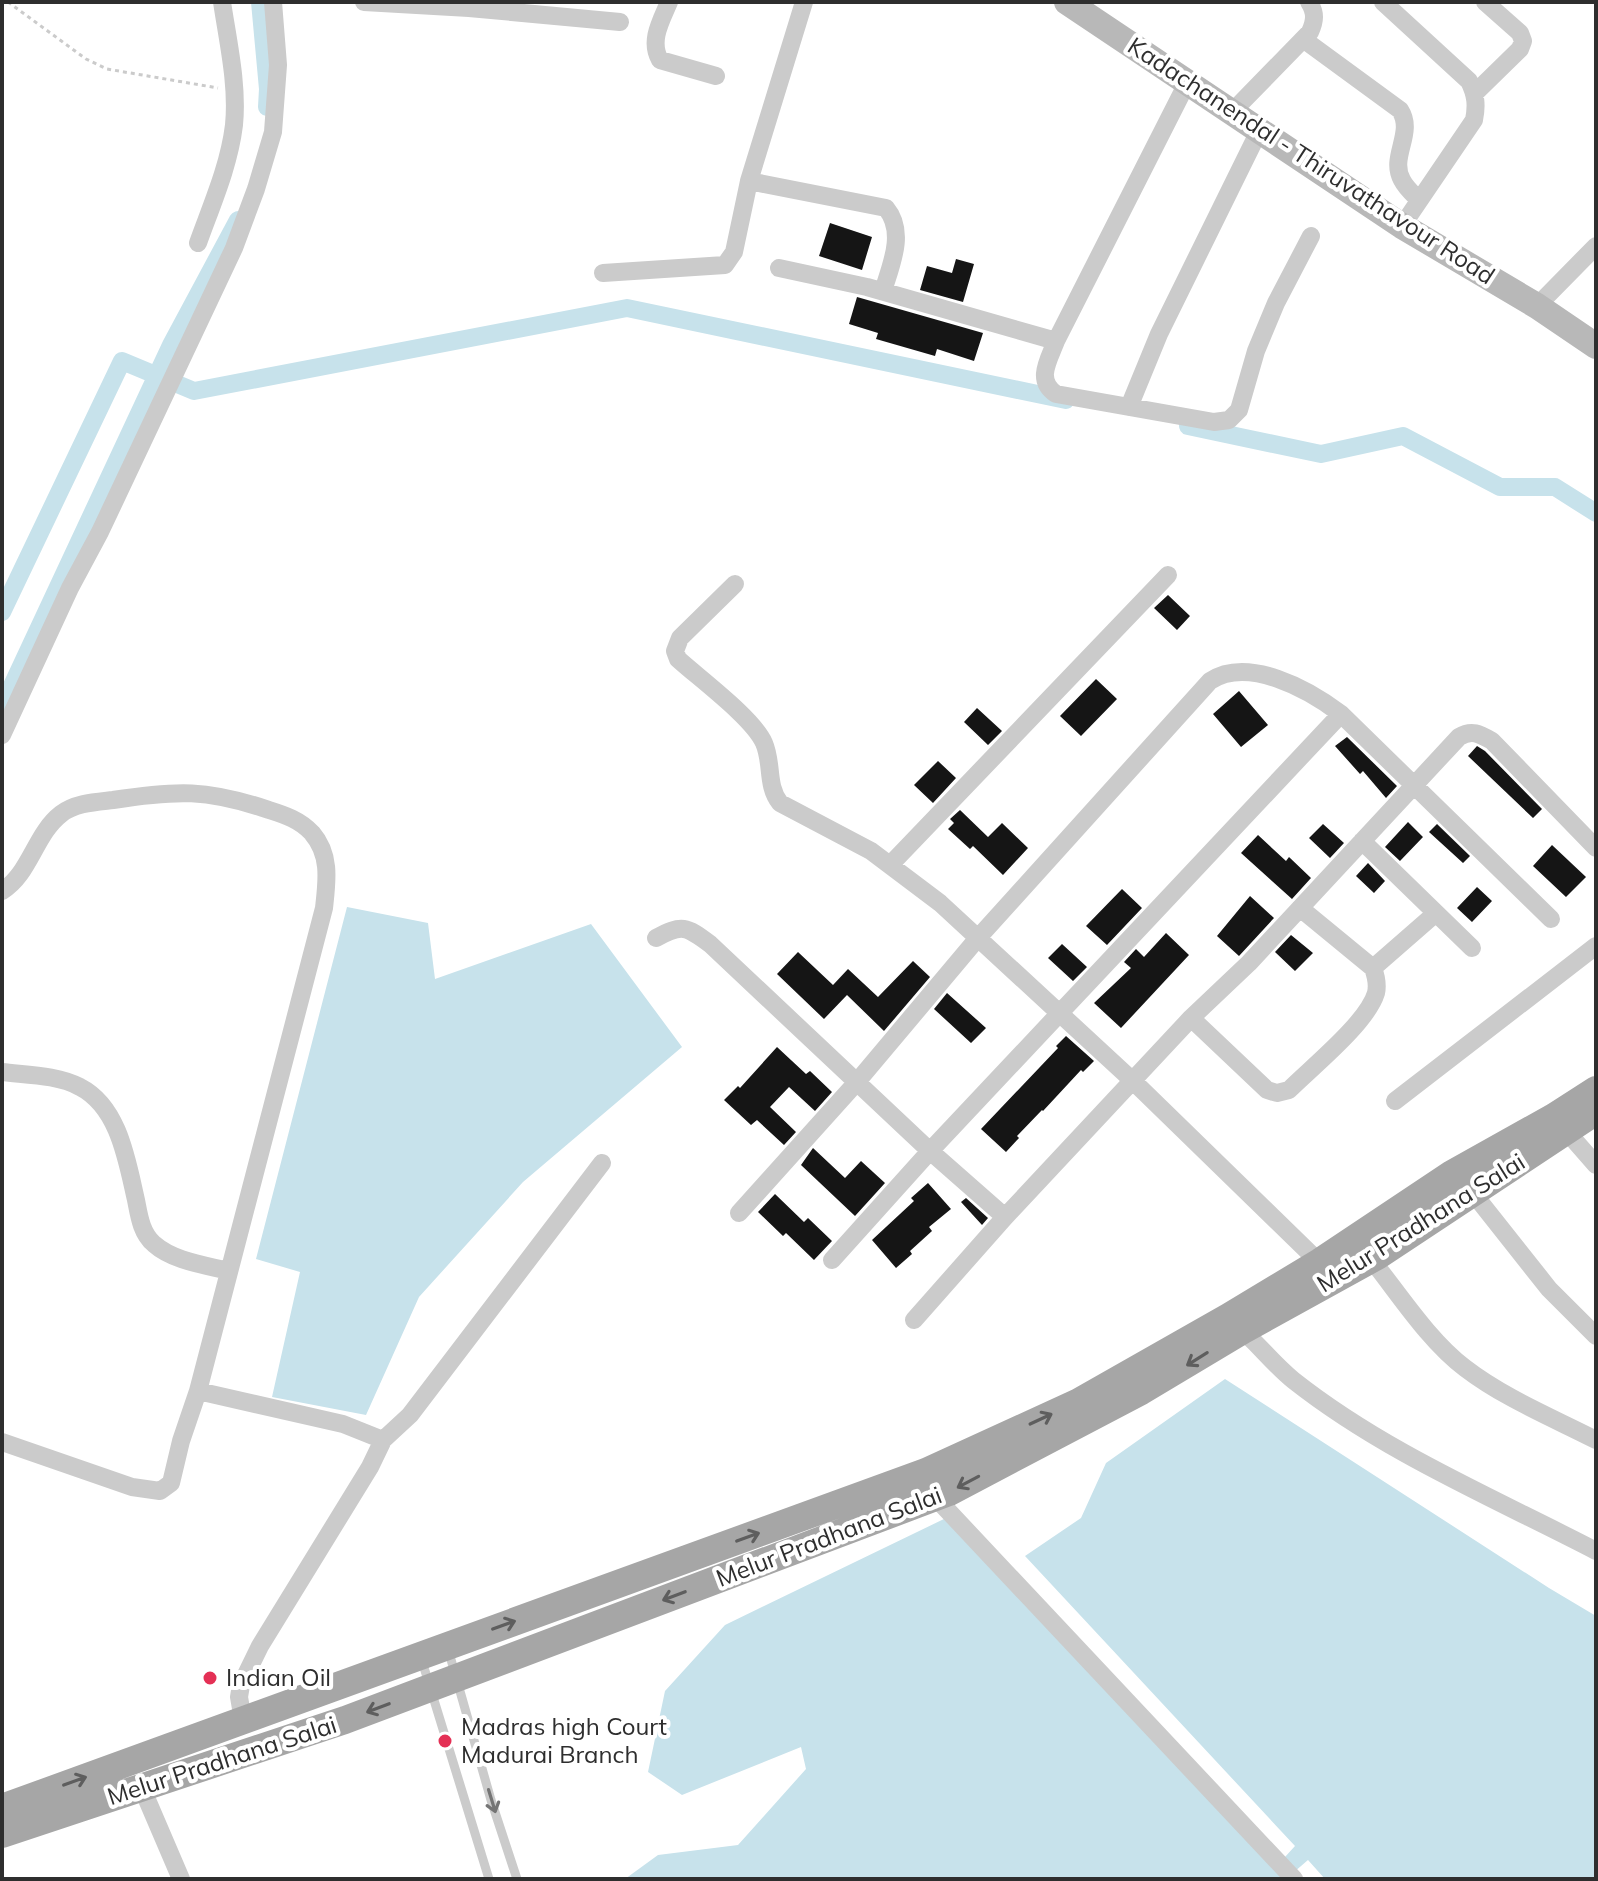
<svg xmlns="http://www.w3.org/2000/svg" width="1598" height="1881" viewBox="0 0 1598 1881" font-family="Mulish,sans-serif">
	<rect width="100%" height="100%" fill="#fff"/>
	<path fill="#c7e2eb" d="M347 907 428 923 435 979 591 924 682 1047 523 1182 419 1297 366 1415 272 1397 300 1272 256 1259Z
		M1225 1379 1549 1588 1596 1616V1879H1325L1308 1860 1286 1879H625L658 1855 738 1845 806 1769 801 1747 682 1795 648 1772 665 1691 725 1625 946 1518 1274 1869 1295 1846 1025 1556 1081 1518 1106 1463Z"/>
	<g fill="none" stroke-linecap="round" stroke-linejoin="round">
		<path stroke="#c7e2eb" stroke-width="18" d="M260 2 268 89 267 107
			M1188 426 1321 454 1403 436 1500 487H1555L1596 513
			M2 612 122 361 194 391 627 308 1066 400
			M2 707 171 345 238 220"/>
	</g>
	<path fill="#151515" d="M830 223 872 237 862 270 819 256Z
		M956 259 974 264 963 302 920 290 927 266 952 273Z
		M857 297 983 333 974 361 937 349 935 356 876 339 878 333 849 324Z
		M1168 595 1190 616 1177 630 1154 608Z
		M1096 679 1117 699 1081 736 1060 716Z
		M1239 691 1268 725 1241 747 1213 714Z
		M977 708 1002 731 988 745 964 722Z
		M1347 737 1397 786 1386 798 1363 771 1360 774 1335 746Z
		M1477 746 1485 751 1542 809 1533 818 1468 756Z
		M938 761 956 778 933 803 914 785Z
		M960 810 988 837 1002 823 1028 848 1003 875 973 846 970 849 948 829 954 823 950 819Z
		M1408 822 1423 837 1400 861 1385 847Z
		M1323 824 1344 843 1330 858 1309 838Z
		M1437 824 1470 856 1463 863 1429 832Z
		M1258 835 1286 861 1289 857 1311 878 1292 899 1241 853Z
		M1552 845 1586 877 1566 897 1533 866Z
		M1368 863 1385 881 1374 893 1356 876Z
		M1477 887 1492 901 1472 922 1457 908Z
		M1122 889 1142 908 1107 945 1086 926Z
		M1250 896 1274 918 1239 956 1217 936Z
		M1166 933 1189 955 1121 1028 1094 1003 1131 968 1124 962 1136 949 1144 957Z
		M1291 935 1313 953 1295 971 1275 952Z
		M1062 944 1087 967 1073 981 1048 958Z
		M798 952 833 985 848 969 878 997 913 961 930 977 884 1031 847 995 824 1019 777 974Z
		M947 993 986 1028 971 1043 934 1009Z
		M1066 1036 1094 1061 1083 1072 1081 1070 1043 1111 1042 1110 1017 1136 1019 1138 1006 1152 981 1129 1058 1048 1056 1046Z
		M777 1047 806 1074 810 1071 832 1092 815 1111 789 1087 770 1107 796 1132 784 1145 757 1120 751 1125 724 1100 738 1086 740 1088Z
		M813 1148 845 1178 861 1161 885 1183 855 1216 801 1165Z
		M928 1183 951 1209 929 1227 932 1231 910 1251 912 1254 896 1268 872 1240 914 1201 911 1198Z
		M775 1194 804 1222 808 1218 832 1241 814 1260 786 1233 783 1236 758 1212Z
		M966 1198 988 1218 982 1225 961 1202Z"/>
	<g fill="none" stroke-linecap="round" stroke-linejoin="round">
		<path stroke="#cbcbcb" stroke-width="3" stroke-dasharray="4 4" stroke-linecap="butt" d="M8 2 86 59 107 69 218 88"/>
		<path stroke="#cbcbcb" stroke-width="9" d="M448 1649 491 1800 517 1879
			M422 1661 489 1879"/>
		<path stroke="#cbcbcb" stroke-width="18" d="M364 2 469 8 620 22
			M669 2C661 21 649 41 660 60L716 76
			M1383 2 1469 81C1476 95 1477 105 1474 120L1402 226
			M1303 39 1400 110C1415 133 1389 157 1402 180 1406 188 1413 194 1419 200
			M1475 93 1520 49 1523 41 1520 33 1485 2
			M1233 111 1310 32C1315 21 1316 13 1309 2
			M749 181 804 2
			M198 243C212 204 229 166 234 125 238 85 228 42 222 2
			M779 268 867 287 1056 341C1049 360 1035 380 1056 394L1214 422 1229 420 1239 410 1256 351 1276 303 1311 236
			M603 273 725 265 734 252 749 181 886 208C906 232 891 265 883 291
			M1537 306 1596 246
			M1056 341 1188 81
			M1129 407 1159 334 1260 129
			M735 584 680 638 675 651 678 659C700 679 753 718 764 743 773 764 766 785 780 803L871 851 940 903 1133 1081 1324 1267
			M2 735 70 588 100 532 234 248 256 189 273 132 278 65 273 2
			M1362 841 1472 948
			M890 865 1168 575
			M2 891C30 874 35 834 61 814 75 803 96 802 113 800 177 790 207 789 269 810 285 815 300 820 312 833 331 855 327 881 324 908L198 1391 181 1441 171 1483 160 1491 132 1487 2 1442
			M656 938C682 924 686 926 710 944L930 1151 1005 1217
			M1373 968 1436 913
			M1191 1018 1267 1090 1277 1093 1289 1090C1312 1067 1367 1023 1376 993 1378 984 1376 976 1373 968L1300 908
			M2 1072C27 1075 58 1075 80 1087 119 1107 127 1161 136 1200 139 1215 141 1233 154 1244 173 1261 205 1265 229 1271
			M1395 1101 1596 946
			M1561 1125 1596 1165
			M1473 1193 1549 1289 1596 1336
			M739 1213 856 1083 977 939 1210 681C1248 656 1308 689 1341 714L1551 919
			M1371 1259C1399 1294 1429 1341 1465 1368 1504 1398 1553 1418 1596 1440
			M832 1260 930 1151 1341 714
			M914 1320 1005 1217 1191 1018 1249 963 1459 737C1472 729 1480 734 1492 741L1596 848
			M1236 1325C1256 1341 1272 1363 1293 1380 1384 1452 1494 1498 1596 1551
			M198 1391 343 1424 383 1440 370 1467 260 1646 241 1685 239 1697 243 1720
			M383 1440 410 1415 602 1163
			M935 1497 1294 1879
			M142 1788 181 1879"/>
		<path stroke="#b8b8b8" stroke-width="26" d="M1067 2 1402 226 1537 306 1596 346"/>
		<path stroke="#a6a6a6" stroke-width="28" d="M2 1808 926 1472 1079 1402 1227 1318 1320 1262 1452 1174 1554 1117 1596 1090
			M2 1834 345 1720 949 1492 1141 1391 1243 1330 1377 1256 1596 1111"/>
	</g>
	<defs><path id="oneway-shaft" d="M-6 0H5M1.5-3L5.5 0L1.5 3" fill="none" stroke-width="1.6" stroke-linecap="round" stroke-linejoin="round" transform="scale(2)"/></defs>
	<g stroke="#5e5e5e">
		<use href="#oneway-shaft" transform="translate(1197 1359) rotate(148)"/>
		<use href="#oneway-shaft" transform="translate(1041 1419) rotate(-25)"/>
		<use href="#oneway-shaft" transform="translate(968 1482) rotate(152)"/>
		<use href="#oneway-shaft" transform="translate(748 1537) rotate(-20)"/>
		<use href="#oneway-shaft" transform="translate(674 1596) rotate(159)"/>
		<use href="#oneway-shaft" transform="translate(504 1625) rotate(-20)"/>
		<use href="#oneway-shaft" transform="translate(378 1708) rotate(159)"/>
		<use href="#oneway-shaft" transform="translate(75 1781) rotate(-20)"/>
	</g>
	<use stroke="#757575" href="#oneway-shaft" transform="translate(492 1801) rotate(73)"/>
	<g fill="#e43055" stroke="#fff" stroke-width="3">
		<circle cx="210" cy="1678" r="8"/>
		<circle cx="445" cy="1741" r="8"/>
	</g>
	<g text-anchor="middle" stroke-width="8" stroke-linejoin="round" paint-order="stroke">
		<g font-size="24" fill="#2e2e2e" stroke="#fff">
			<text transform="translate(1311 161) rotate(33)" y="8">Kadachanendal - Thiruvathavour Road</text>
			<text transform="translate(1421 1223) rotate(-32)" y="8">Melur Pradhana Salai</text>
			<text transform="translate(829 1537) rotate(-21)" y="8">Melur Pradhana Salai</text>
			<text transform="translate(222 1761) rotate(-18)" y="8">Melur Pradhana Salai</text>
		</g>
		<g font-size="24" fill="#2e2e2e" stroke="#fff" text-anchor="start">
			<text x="226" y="1686">Indian Oil</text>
			<text x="461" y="1735">Madras high Court<tspan x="461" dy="28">Madurai Branch</tspan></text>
		</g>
	</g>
	<rect width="1598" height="1881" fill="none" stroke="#2e2e2e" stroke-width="8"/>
</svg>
